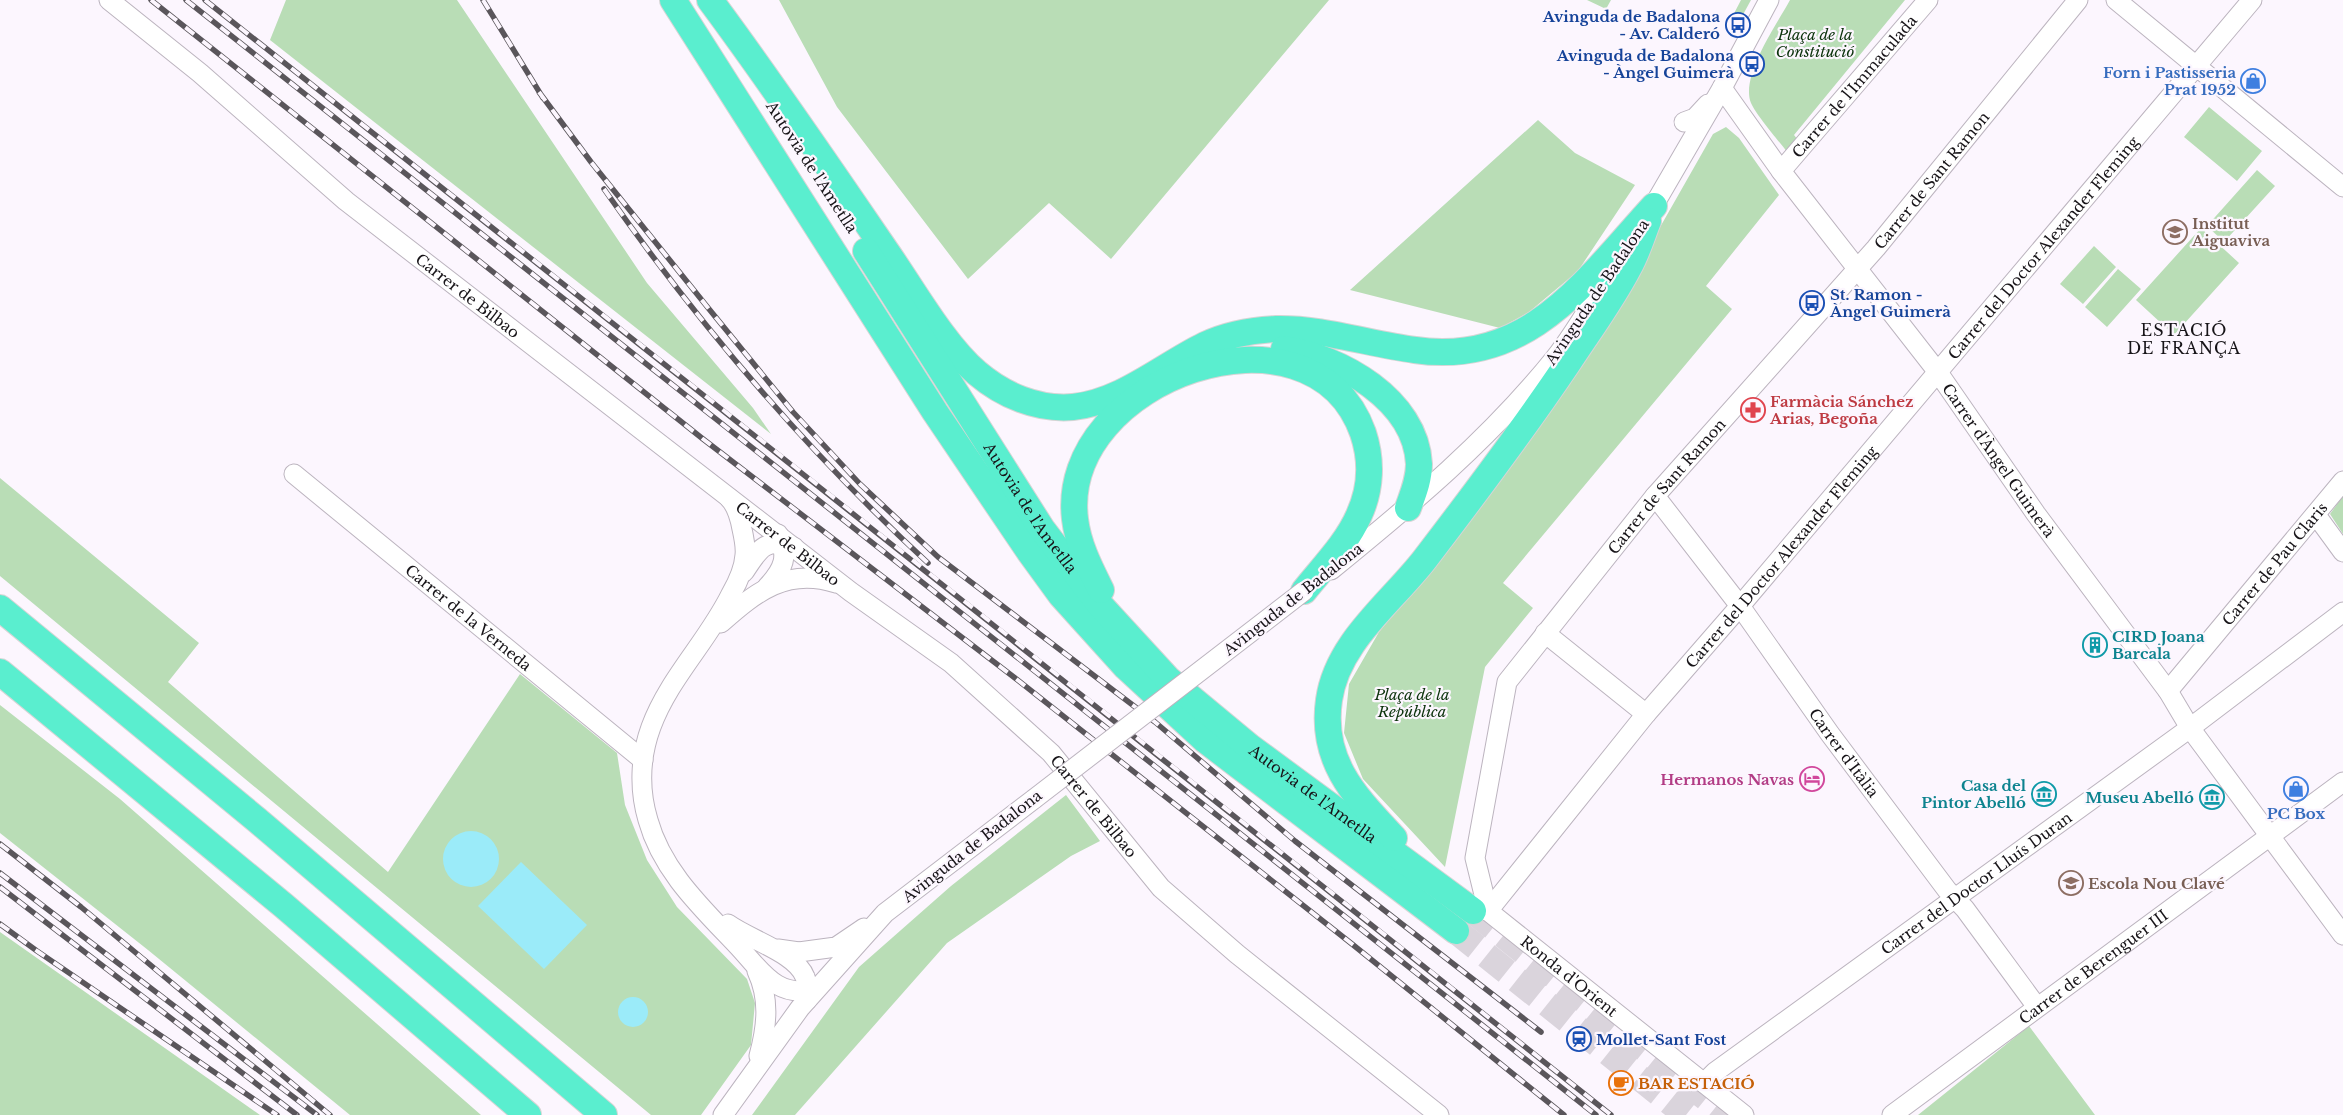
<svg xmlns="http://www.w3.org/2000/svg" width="2343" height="1115" viewBox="0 0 2343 1115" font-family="'Libre Baskerville',serif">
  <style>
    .green { fill: #b9ddb6 }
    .water { fill: #9bebf9 }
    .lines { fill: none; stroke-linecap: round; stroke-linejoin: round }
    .highway-tunnel { stroke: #dad4dc; stroke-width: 26; stroke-dasharray: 26 13; stroke-linecap: butt }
    .minor-casing { stroke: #bcb4bf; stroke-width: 21 }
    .highway-casing { stroke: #d5d5d5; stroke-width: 28 }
    .minor { stroke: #fff; stroke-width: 19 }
    .highway { stroke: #5aeecf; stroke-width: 26 }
    .rail-casing { stroke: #5a565b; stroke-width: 5.5 }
    .rail { stroke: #fcf6fe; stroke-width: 4; stroke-dasharray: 11; stroke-linecap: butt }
    .minor-bridge-casing { stroke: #bcb4bf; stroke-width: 21; stroke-linecap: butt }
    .minor-bridge { stroke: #fff; stroke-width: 19 }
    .labels { text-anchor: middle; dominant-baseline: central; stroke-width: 4.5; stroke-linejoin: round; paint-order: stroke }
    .transit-label { font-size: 15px; font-weight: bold; fill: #164399; stroke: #fcf6fe; text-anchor: end }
    .park-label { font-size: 15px; font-style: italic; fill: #0c330c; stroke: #fcf6fe }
    .shop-label { font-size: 15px; font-weight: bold; fill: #366cbe; stroke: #fcf6fe; text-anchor: end }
    .street-label { font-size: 15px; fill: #171418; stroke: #fcf6fe }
    .education-label { font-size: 15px; font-weight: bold; fill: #785e54; stroke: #fcf6fe; text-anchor: start }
    .health-label { font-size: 15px; font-weight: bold; fill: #be3a42; stroke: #fcf6fe; text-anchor: start }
    .culture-label { font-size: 15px; font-weight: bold; fill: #0d838f; stroke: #fcf6fe; text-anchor: end }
    .hotel-label { font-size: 15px; font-weight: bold; fill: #b23c85; stroke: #fcf6fe; text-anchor: end }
    .food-label { font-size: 15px; font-weight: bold; fill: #c56008; stroke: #fcf6fe; text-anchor: start }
    .neighbourhood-label { font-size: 16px; letter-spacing: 1px; fill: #171418; stroke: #fcf6fe }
  </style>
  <rect width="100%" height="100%" fill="#fcf6fe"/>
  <path class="green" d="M286,0H457L647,283L753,408L771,434L270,40Z
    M779,0H1329L1111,259L1049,203L968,279L837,107Z
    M1587,0H1611L1606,9Z
    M1741,0H1751L1734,31L1727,27Z
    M1790,0H1905L1794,135L1798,140L1788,153C1779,141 1756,115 1751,103C1740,76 1777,24 1790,0Z
    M2209,107L2262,151L2237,181L2184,137Z
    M1538,120L1575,153L1635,185L1578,271L1529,312L1500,328L1350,290Z
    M1726,127L1739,138L1779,195L1706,286L1732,309L1503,583L1533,608L1485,667L1445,867L1363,779L1344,733L1349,684L1379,632L1401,605L1605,324L1713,134Z
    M2257,170L2275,186L2224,242L2207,226Z
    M2201,228L2239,263L2174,335L2136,300Z
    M2094,246L2116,267L2083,304L2060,284Z
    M2118,269L2141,289L2107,327L2085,307Z
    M0,478L199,643L168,682L388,872L520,674L617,753L625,805L647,860L677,907L747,979L755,1003L751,1045L701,1115H651L0,576Z
    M2343,496V534L2330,514Z
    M0,705L120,799L481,1115H350L148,950L0,833Z
    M1066,795L1100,841L1071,856L947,943L795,1115H752L859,967L951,886Z
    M0,932L260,1115H0Z
    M2029,1026L2095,1115H1918Z"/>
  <path class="water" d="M443 859a28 28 0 1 1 56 0a28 28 0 1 1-56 0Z
    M521,862L587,925L544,969L478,906Z
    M618 1012a15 15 0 1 1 30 0a15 15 0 1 1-30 0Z"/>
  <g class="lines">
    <path class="highway-tunnel" d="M1473,911L1727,1115
      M1456,931L1686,1115"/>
    <defs>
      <g id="minor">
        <path id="s1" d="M109,0L200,73L346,201L851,592L951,663L1051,753L1161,888L1237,954L1439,1115"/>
        <path d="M2116,0L2343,187"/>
        <path id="s2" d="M1722,88L1781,171L1937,371L2036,514L2168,691L2190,728L2343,935"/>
        <path d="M1684,122L1695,118L1708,104"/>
        <path id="s3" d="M1781,171L1928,0"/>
        <path d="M1647,217L1722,88L1769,0"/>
        <path id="s4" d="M294,474L643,760"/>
        <path id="s5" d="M1655,496L1740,606L1830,734L1947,890L1965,909L2037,1007"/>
        <path d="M729,498C737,506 740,518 742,529C744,538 746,547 745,555C744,570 738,582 731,594C708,641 669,678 651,727C640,757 639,790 648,820C662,871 702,908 737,945C760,969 777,1001 817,988"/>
        <path d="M2316,515L2343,552"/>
        <path d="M1331,570C1411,505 1490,439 1555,358C1579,328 1599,290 1621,256"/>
        <path d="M744,572C760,548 764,538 794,547"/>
        <path d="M767,587C784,569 789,556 778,534"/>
        <path d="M721,623C756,592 787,567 836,583"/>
        <path d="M1545,633L1646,714"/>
        <path id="s6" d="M2168,691L2343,481"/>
        <path id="s7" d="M1488,911L1646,714L1740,606L2252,0"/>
        <path id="s8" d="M1488,911L1475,858L1507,682L1655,496L1876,248L2078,0"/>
        <path id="s9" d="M1488,911L1744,1115"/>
        <path d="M728,924C750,940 796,953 805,977C808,984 807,993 807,1000"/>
        <path d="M778,949L799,952L836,947L864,928"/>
        <path d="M757,971C770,999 767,1026 759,1056"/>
        <path id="s10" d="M1704,1083L1715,1072L2190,728L2343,612"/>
        <path d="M723,1115L800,1008L885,913L1034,799"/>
        <path id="s11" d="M1892,1115L2343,782"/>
      </g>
      <g id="highway">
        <path d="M673,0L935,412L1029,551L1061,595L1126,667L1205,740L1456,931"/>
        <path d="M710,0C771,82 828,166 886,251C912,288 943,344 977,373C1003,395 1037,410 1073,407C1122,402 1162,366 1205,345C1226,335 1253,330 1276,329C1323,328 1369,344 1415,350C1529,367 1586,280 1654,206"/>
        <path id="s12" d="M866,251L1042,529L1101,606L1168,679L1250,747L1473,911"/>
        <path d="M1284,349C1340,357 1416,400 1419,464C1419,480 1413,494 1408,508"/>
        <path d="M1101,590C1090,568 1078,545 1075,519C1058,379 1312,289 1363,433C1372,460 1371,489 1359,515C1347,543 1323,567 1304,591"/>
        <path d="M0,608L257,820L604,1115"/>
        <path d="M0,672L283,905L528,1115"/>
        <path d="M1394,838C1356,797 1320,762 1329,700C1337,642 1391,603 1425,559C1474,495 1523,430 1568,363C1589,331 1612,300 1629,267C1637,253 1642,236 1648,221"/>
      </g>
    </defs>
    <use href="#minor" class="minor-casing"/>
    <use href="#highway" class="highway-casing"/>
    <use href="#minor" class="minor"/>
    <use href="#highway" class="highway"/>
    <defs>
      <path id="rail" d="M151,0L703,439L1015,678L1352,944L1564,1115
        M186,0L1596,1115
        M205,0C674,371 1143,742 1611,1115
        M483,0L543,98
        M539,92L591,162L709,309L793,412L860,484L938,557L1155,722L1295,841L1541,1032
        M604,189C699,325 807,451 928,563
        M0,844L81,907L330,1115
        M0,873L317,1115
        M0,887L297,1115
        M0,924L37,951L277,1115"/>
    </defs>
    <use href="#rail" class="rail-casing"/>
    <use href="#rail" class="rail"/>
    <defs>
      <path id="minor-bridge" d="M1034,799L1304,591"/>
    </defs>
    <use href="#minor-bridge" class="minor-bridge-casing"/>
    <use href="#minor-bridge" class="minor-bridge"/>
  </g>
  <defs>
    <symbol id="bus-ring" viewBox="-11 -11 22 22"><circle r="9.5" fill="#fcf6fe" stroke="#1a4fb4" stroke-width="1.5"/><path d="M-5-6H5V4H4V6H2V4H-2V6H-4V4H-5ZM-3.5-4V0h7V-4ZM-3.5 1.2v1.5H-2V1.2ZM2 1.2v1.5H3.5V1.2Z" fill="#1a4fb4"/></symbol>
    <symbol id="shop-ring" viewBox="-11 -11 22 22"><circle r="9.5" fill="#fcf6fe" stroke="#3f7fe0" stroke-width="1.5"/><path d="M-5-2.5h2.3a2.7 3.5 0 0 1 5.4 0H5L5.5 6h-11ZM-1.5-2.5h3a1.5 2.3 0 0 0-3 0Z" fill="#3f7fe0"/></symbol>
    <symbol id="school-ring" viewBox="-11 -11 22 22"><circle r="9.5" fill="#fcf6fe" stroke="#8d6e63" stroke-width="1.5"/><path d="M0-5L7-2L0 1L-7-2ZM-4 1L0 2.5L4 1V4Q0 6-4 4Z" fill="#8d6e63"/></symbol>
    <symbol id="pharmacy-ring" viewBox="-11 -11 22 22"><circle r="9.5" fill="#fcf6fe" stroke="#e0444e" stroke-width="1.5"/><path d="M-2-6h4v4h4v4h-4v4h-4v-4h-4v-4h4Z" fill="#e0444e"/></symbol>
    <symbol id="building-ring" viewBox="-11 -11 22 22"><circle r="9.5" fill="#fcf6fe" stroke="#0f9aa8" stroke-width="1.5"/><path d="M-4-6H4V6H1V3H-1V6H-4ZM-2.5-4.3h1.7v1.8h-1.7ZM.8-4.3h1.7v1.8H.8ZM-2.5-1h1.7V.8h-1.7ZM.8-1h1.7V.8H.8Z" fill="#0f9aa8"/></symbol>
    <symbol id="hotel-ring" viewBox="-11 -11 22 22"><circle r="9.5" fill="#fcf6fe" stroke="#d1479c" stroke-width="1.5"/><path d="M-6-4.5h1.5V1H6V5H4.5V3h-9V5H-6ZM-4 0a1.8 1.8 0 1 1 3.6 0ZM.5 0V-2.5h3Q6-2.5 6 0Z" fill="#d1479c"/></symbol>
    <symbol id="museum-ring" viewBox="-11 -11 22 22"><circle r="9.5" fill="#fcf6fe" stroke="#0f9aa8" stroke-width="1.5"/><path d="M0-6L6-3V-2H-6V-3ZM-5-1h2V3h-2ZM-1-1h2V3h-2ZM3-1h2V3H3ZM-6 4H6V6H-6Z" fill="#0f9aa8"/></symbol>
    <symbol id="station-ring" viewBox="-11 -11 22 22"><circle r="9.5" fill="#fcf6fe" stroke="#1a4fb4" stroke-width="1.5"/><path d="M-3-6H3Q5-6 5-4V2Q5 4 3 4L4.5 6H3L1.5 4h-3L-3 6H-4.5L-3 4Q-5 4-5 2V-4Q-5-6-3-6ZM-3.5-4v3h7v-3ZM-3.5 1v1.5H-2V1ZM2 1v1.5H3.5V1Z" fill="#1a4fb4"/></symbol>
    <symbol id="cafe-ring" viewBox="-11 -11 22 22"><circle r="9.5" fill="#fcf6fe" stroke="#e8710a" stroke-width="1.5"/><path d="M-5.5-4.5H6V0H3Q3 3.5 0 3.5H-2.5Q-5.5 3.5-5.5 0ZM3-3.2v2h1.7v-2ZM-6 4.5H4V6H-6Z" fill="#e8710a"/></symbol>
  </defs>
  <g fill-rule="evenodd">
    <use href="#bus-ring" x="1724" y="11" width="28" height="28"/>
    <use href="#bus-ring" x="1738" y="50" width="28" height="28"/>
    <use href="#shop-ring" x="2239" y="67" width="28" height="28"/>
    <use href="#school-ring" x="2161" y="218" width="28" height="28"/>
    <use href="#bus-ring" x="1798" y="289" width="28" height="28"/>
    <use href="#pharmacy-ring" x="1739" y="396" width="28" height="28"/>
    <use href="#building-ring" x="2081" y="631" width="28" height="28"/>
    <use href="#hotel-ring" x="1798" y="765" width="28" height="28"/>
    <use href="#shop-ring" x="2282" y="775" width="28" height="28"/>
    <use href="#museum-ring" x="2030" y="780" width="28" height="28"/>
    <use href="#museum-ring" x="2198" y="783" width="28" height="28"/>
    <use href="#school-ring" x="2057" y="869" width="28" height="28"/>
    <use href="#station-ring" x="1565" y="1025" width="28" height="28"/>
    <use href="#cafe-ring" x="1607" y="1069" width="28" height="28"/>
  </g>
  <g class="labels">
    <g class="transit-label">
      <text x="1720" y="16">Avinguda de Badalona<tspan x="1720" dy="17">- Av. Calderó</tspan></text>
      <text x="1734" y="55">Avinguda de Badalona<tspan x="1734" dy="17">- Àngel Guimerà</tspan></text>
      <text x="1830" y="294" text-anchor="start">St. Ramon -<tspan x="1830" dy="17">Àngel Guimerà</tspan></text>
      <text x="1596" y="1039" text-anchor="start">Mollet-Sant Fost</text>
    </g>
    <g class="park-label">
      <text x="1815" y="34">Plaça de la<tspan x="1815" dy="17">Constitució</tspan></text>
      <text x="1412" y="694">Plaça de la<tspan x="1412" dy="17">República</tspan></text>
    </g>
    <g class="shop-label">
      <text x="2236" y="72">Forn i Pastisseria<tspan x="2236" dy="17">Prat 1952</tspan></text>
      <text x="2296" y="813" text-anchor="middle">PC Box</text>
    </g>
    <g class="street-label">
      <text stroke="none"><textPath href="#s3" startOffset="112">Carrer de l'Immaculada</textPath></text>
      <text transform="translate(812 167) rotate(57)">Autovia de l'Ametlla</text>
      <text stroke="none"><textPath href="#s8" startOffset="891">Carrer de Sant Ramon</textPath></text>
      <text stroke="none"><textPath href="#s7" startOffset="865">Carrer del Doctor Alexander Fleming</textPath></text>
      <text transform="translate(1597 292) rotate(-56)">Avinguda de Badalona</text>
      <text stroke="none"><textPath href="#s1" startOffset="465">Carrer de Bilbao</textPath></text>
      <text stroke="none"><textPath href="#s2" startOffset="464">Carrer d'Àngel Guimerà</textPath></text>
      <text stroke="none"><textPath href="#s8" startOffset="486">Carrer de Sant Ramon</textPath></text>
      <text stroke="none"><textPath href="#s12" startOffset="305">Autovia de l'Ametlla</textPath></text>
      <text stroke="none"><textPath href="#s1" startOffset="870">Carrer de Bilbao</textPath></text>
      <text stroke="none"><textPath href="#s7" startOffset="460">Carrer del Doctor Alexander Fleming</textPath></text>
      <text stroke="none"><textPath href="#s6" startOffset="166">Carrer de Pau Claris</textPath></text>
      <text transform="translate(1293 599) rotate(-38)">Avinguda de Badalona</text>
      <text stroke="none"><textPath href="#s4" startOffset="226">Carrer de la Verneda</textPath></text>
      <text stroke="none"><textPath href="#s5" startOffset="319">Carrer d'Itàlia</textPath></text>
      <text stroke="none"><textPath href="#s12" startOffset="710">Autovia de l'Ametlla</textPath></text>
      <text stroke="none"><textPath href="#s1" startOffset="1275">Carrer de Bilbao</textPath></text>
      <text transform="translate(972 846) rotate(-38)">Avinguda de Badalona</text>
      <text stroke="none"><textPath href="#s10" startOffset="338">Carrer del Doctor Lluís Duran</textPath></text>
      <text stroke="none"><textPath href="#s11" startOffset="250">Carrer de Berenguer III</textPath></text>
      <text stroke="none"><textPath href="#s9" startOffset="104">Ronda d'Orient</textPath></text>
    </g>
    <g class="education-label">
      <text x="2192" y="223">Institut<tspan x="2192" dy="17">Aiguaviva</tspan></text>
      <text x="2088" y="883">Escola Nou Clavé</text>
    </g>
    <g class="health-label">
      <text x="1770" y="401">Farmàcia Sánchez<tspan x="1770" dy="17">Arias, Begoña</tspan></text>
    </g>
    <g class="culture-label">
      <text x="2112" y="636" text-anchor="start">CIRD Joana<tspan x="2112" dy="17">Barcala</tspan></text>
      <text x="2026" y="785">Casa del<tspan x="2026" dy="17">Pintor Abelló</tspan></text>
      <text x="2194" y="797">Museu Abelló</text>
    </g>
    <g class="hotel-label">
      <text x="1794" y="779">Hermanos Navas</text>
    </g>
    <g class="food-label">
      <text x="1638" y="1083">BAR ESTACIÓ</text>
    </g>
    <g class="neighbourhood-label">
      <text x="2184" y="330">ESTACIÓ<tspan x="2184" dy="18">DE FRANÇA</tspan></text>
    </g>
  </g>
</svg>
